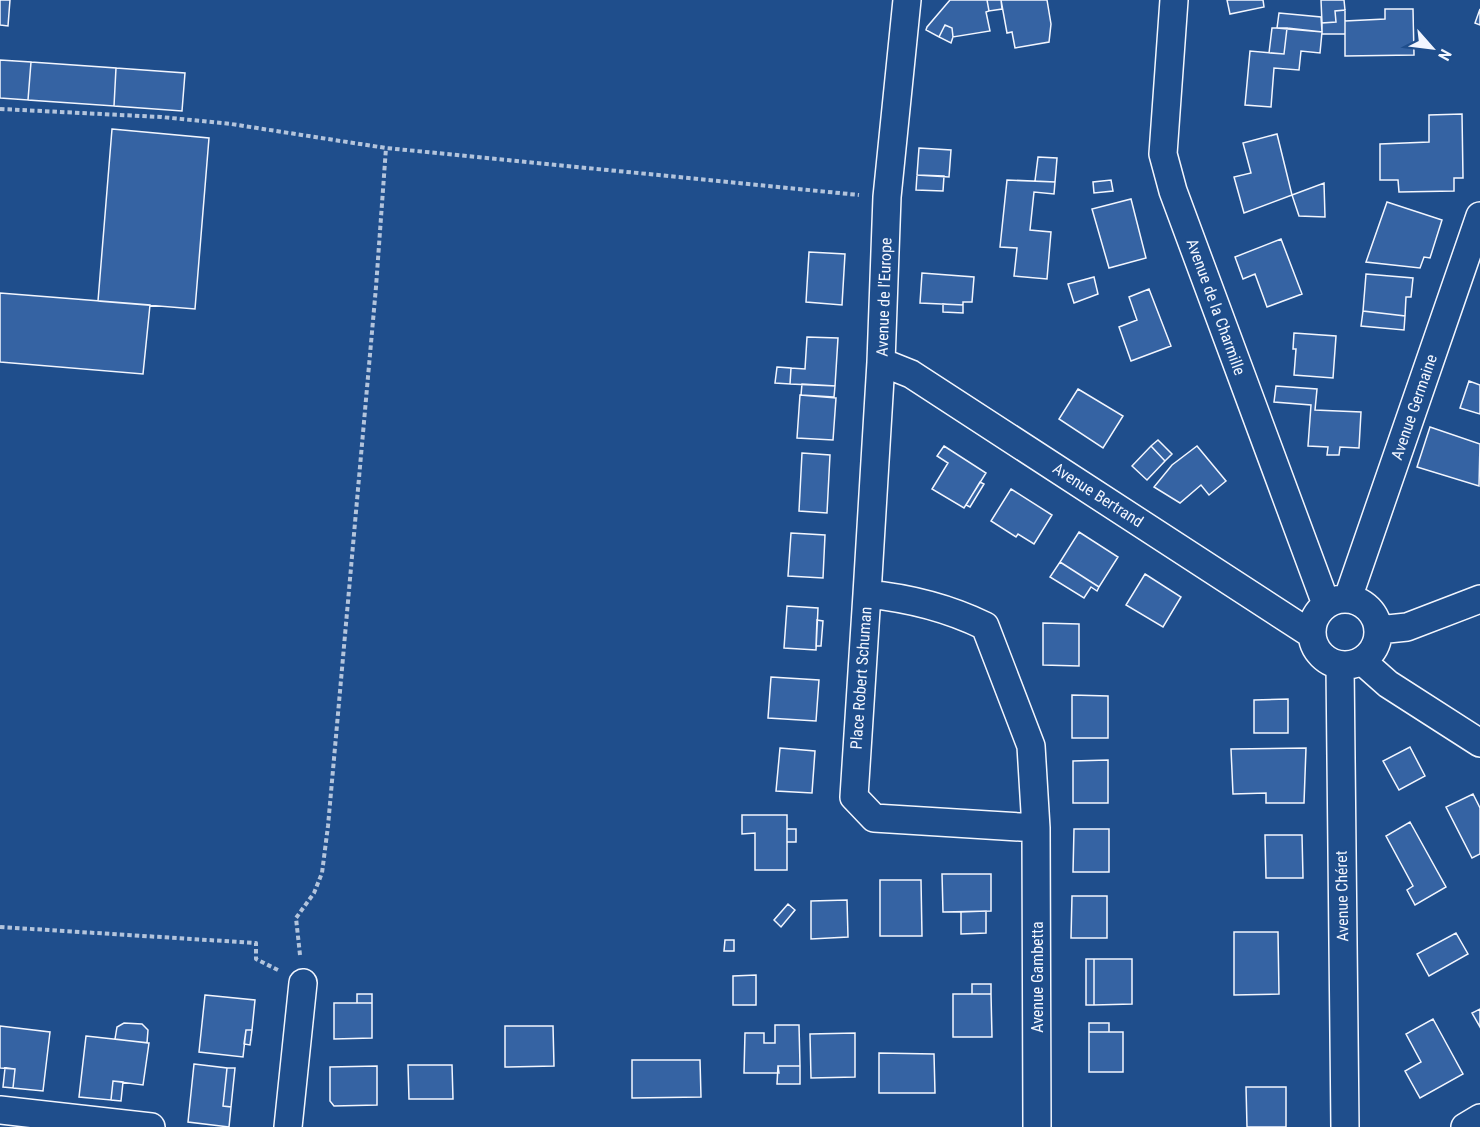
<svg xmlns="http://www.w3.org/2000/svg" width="1480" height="1127" viewBox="0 0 1480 1127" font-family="'Roboto Condensed',sans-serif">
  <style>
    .building { fill: #3563a3; stroke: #f2f6ff; stroke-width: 1.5 }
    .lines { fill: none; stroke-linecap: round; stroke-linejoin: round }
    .street-casing { stroke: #f2f6ff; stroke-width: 30 }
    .path { stroke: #b3c4dc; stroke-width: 4; stroke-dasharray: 4.5 3; stroke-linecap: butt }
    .street { stroke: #1f4e8c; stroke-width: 27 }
    .labels { text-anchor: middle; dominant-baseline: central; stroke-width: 4.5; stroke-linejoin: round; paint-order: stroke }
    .street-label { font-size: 16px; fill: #f2f6ff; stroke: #1f4e8c }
  </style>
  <rect width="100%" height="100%" fill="#1f4e8c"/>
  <path class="building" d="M0,0H10L8,26L0,25Z
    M950,0H987L989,11L986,12L990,31L953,37L952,28L945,25L939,37L926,30L927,27Z
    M987,0H1001L1002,9L989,11Z
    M1001,0H1047L1051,24L1049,42L1015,48L1012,32L1007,33Z
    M1227,0H1263L1264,7L1230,14Z
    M1321,0H1344L1345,10L1335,11L1336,22L1322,23Z
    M1385,9H1413L1414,55L1345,56V21L1385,19Z
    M1480,9V25L1475,23Z
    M1345,10V34H1322V23L1336,22L1335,11Z
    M1279,13L1321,17L1322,32L1277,28Z
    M945,25L952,28L953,37L951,43L939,37Z
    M1272,28H1287L1284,54L1269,53Z
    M1287,28L1322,32L1320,53L1301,51L1299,70L1274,68L1271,107L1245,105L1250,51L1284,54Z
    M0,60L31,62L28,100L0,98Z
    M31,62L116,68L114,106L28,100Z
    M116,68L185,73L182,111L114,106Z
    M1462,114L1463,178H1454V191L1399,192L1398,180H1380V144L1429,142V115Z
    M112,129L209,138L195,309L98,301Z
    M1277,134L1292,195L1244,213L1234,177L1251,173L1243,143Z
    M919,148L951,150L949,177L917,175Z
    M1038,157L1057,158L1055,182L1035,181Z
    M917,175L944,176L943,191L916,190Z
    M1007,180L1055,182L1054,194L1034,192L1030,230L1051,232L1047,279L1014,276L1017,248L1000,247Z
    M1111,180L1113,191L1094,193L1093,182Z
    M1324,183L1325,217L1299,216L1292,195Z
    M1131,199L1146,258L1109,268L1092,209Z
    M1387,202L1442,220L1430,258L1424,257L1420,268L1366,262Z
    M1281,239L1302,294L1267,307L1255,274L1243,279L1235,257Z
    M809,252L845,254L842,305L806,302Z
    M922,273L974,277L972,302H963V305L920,303Z
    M1366,274L1413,278L1411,297H1406L1405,316L1363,311Z
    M1094,277L1098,294L1074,303L1068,284Z
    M1149,289L1171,346L1131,361L1119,327L1137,320L1129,297Z
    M0,293L150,305L143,374L0,362Z
    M943,304L963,305V313L943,312Z
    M1363,311L1405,316L1404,330L1361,326Z
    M1294,333L1336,336L1333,378L1294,375L1296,349H1293Z
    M807,337L838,338L835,386L790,384L791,368L805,369Z
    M777,367L791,368L790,384L775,383Z
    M1469,381L1480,385V414L1460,408Z
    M802,384L835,386L834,397L801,395Z
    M1276,386L1317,389L1315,410L1361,412L1359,448L1340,447L1339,455H1327L1328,447L1308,446L1311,405L1274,402Z
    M1078,389L1123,416L1103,448L1059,419Z
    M800,395L836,398L833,440L797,438Z
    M1430,427L1480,444L1479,486L1417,467Z
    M1158,440L1172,454L1165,461L1151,446Z
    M944,446L986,473L964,508L932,489L948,463L937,456Z
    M1151,446L1165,461L1147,480L1132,466Z
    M1197,446L1226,481L1209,495L1201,485L1180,503L1154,487L1172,465Z
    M802,453L830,455L827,513L799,511Z
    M980,482L984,484L970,507L966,505Z
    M1011,489L1052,515L1034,544L1018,534L1016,537L991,521Z
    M1079,532L1118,557L1099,587L1060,562Z
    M791,533L825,535L823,578L788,576Z
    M1060,562L1099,587L1097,591L1091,587L1084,598L1050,577Z
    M1145,574L1181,597L1163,627L1126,605Z
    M787,606L818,608L816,650L784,648Z
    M817,620L823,621L821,646H816Z
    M1043,623L1079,624V666L1043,665Z
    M771,677L819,680L816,721L768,718Z
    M1072,695L1108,696V738H1072Z
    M1288,699V733H1254V700Z
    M1410,747L1425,776L1399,790L1383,761Z
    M780,748L815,751L812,793L776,791Z
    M1306,748L1304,803H1266V793L1233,794L1231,749Z
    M1108,760V803H1073V761Z
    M1473,794L1480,808V854L1472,858L1446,807Z
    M742,815H787V870H755V833L742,834Z
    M1410,822L1446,887L1415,905L1407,890L1413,886L1386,836Z
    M787,829H796V842H787Z
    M1074,829H1109V872H1073Z
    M1265,835H1302L1303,878H1266Z
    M942,874H991V911L943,912Z
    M880,880H921L922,936H880Z
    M1072,896H1107V938H1071Z
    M847,900L848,937L811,939V901Z
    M788,904L795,910L781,927L774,920Z
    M986,911V933L961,934V912Z
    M1234,932H1278L1279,994L1234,995Z
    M1456,933L1468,954L1429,976L1417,954Z
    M725,940H734V951H724Z
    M1086,959H1094V1005H1086Z
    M1094,959H1132V1004L1094,1005Z
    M756,975V1005H733V976Z
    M972,984H991V994H972Z
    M357,994H372V1003H357Z
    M953,994H991L992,1037H953Z
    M205,995L255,1000L252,1030H246L243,1057L199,1052Z
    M334,1003H372V1038L334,1039Z
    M1480,1009V1027L1472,1013Z
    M1433,1019L1463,1074L1420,1098L1405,1071L1421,1062L1406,1034Z
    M124,1023L142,1024L148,1030L147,1043L115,1039L117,1027Z
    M1089,1023H1109V1032H1089Z
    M775,1025H799L800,1066H778L779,1073H744L745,1033H764V1043H775Z
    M0,1026L50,1032L43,1091L13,1088L15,1069L0,1068Z
    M505,1026H553L554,1066L505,1067Z
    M246,1030H252L250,1045L244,1044Z
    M1089,1032H1123V1072H1089Z
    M855,1033V1077L811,1078L810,1034Z
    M86,1036L149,1043L143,1085L113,1081L111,1100L79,1097Z
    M879,1053L934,1054L935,1093H879Z
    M632,1060H700L701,1097L632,1098Z
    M194,1064L227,1068L223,1106L231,1107L229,1127L188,1122Z
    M408,1065H452L453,1099H409Z
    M377,1066V1105L334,1106L330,1101V1067Z
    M778,1066H800V1084H777Z
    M5,1068L15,1069L13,1088L3,1087Z
    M227,1068H235L231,1107L223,1106Z
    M113,1081L123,1082L121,1101L111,1100Z
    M1246,1087H1286V1127H1247Z"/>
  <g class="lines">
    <defs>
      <path id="street" d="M1174,0L1163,154L1173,191L1326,604
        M881,362L911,374L1311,634
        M867,594L881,362L887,197L907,0
        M1348,598L1480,216
        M1312 632a33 33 0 1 1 66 0a33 33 0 1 1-66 0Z
        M1378,630L1407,627L1480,599
        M1362,661L1388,684L1480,743
        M1340,665L1345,1127
        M1036,828L874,818L854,797L867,594C908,598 948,608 985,626L1031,746L1036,828L1037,1127
        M0,1110L151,1127
        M288,1127L303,983
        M1465,1127L1480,1118"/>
    </defs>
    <use href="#street" class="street-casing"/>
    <path class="path" d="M0,109L161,117L231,124L386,148L859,195
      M0,927L256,943V959L278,970
      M300,955L296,918L314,893L322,873L328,826L376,287L386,148"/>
    <use href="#street" class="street"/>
  </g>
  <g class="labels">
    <g class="street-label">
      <text transform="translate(884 297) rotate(-88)">Avenue de l'Europe</text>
      <text transform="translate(1216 307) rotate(70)">Avenue de la Charmille</text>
      <text transform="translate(1414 407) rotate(-71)">Avenue Germaine</text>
      <text transform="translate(1098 495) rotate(33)">Avenue Bertrand</text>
      <text transform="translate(861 678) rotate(-86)">Place Robert Schuman</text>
      <text transform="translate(1342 896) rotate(-91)">Avenue Chéret</text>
      <text transform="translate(1037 977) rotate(-90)">Avenue Gambetta</text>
    </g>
  </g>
  <g transform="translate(1432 48) rotate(118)" stroke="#1f4e8c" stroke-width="4.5" paint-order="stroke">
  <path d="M0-4.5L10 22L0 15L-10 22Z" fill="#f2f6ff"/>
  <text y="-9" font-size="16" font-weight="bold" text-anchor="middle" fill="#f2f6ff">N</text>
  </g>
</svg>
